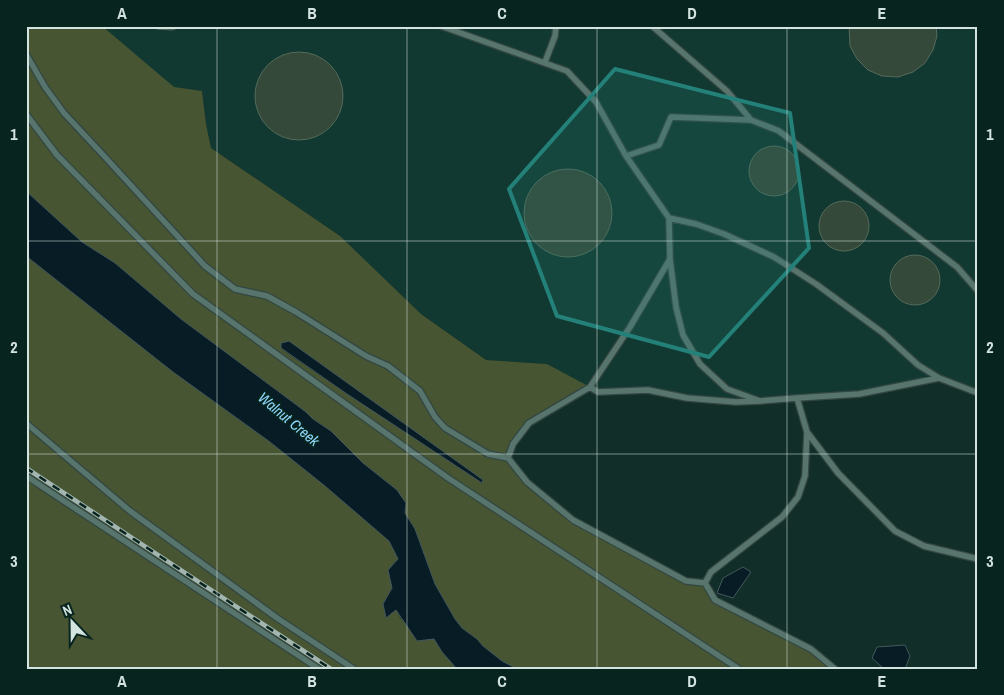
<svg xmlns="http://www.w3.org/2000/svg" width="1004" height="695" viewBox="0 0 1004 695" font-family="'Archivo Narrow',sans-serif">
  <style>
    .built { fill: #123931 }
    .green { fill: #475532; fill-rule: evenodd }
    .water { fill: #071c25; stroke: #44585d }
    .building { fill: #35493a; stroke: #556a5a }
    .lines { fill: none; stroke-linecap: round; stroke-linejoin: round }
    .lane-casing { stroke: #334742; stroke-width: 8 }
    .lane { stroke: #57746d; stroke-width: 5.5 }
    .rail-casing { stroke: #a2b5b0; stroke-width: 4.5 }
    .rail { stroke: #08241f; stroke-width: 2.5; stroke-dasharray: 8; stroke-linecap: butt }
    .marked { fill: #238179; fill-opacity: 0.2; stroke: #238179; stroke-width: 4; stroke-linejoin: round }
    .grid { fill: none; stroke: #d3e3df; stroke-width: 1; stroke-opacity: 0.55 }
    .labels { text-anchor: middle; dominant-baseline: central; stroke-width: 4; stroke-linejoin: round; paint-order: stroke }
    .water-label { font-size: 15px; font-style: italic; fill: #8dd6fa; stroke: #08241f }
    .neatline { fill: none; stroke: #d3e3df; stroke-width: 2 }
    .grid-label { font-size: 16px; text-anchor: middle; font-weight: bold; fill: #d3e3df }
  </style>
  <rect width="100%" height="100%" fill="#122e28"/>
  <path class="built" d="M102,26H978V393L939,378L859,394L736,402L648,390L598,392L547,364L486,360L421,314L340,236L211,148L206,124L202,91L174,88Z"/>
  <path class="green" d="M26,26H102L174,87L202,91L206,124L211,148L340,236L421,314L486,360L547,364L590,387L529,423L513,444L508,458L527,482L573,520L686,580L705,583L715,600L811,649L835,669H517L502,661L483,646L477,639L462,628L455,619L435,584L415,529L405,513L397,490L363,463L331,431L313,419L306,412L181,319L115,263L82,242L26,191ZM281,349L384,409L483,480L482,482L347,394Z
    M26,256L173,372L270,442L325,486L389,541L398,559L388,570L392,588L383,604L386,617L396,610L401,619L434,639L442,652L457,669H26Z"/>
  <path class="water" d="M26,191L82,242L115,263L181,319L306,412L313,419L331,431L363,463L397,490L406,503L405,513L415,529L435,584L455,619L462,628L477,639L483,646L502,661L517,669H457L442,652L434,639L417,641L396,610L386,618L383,604L392,588L388,570L398,559L389,541L325,486L270,442L173,372L26,256Z
    M289,341L483,480L482,483L347,394L281,348V343Z
    M743,567L751,572L733,598L717,593L723,578Z
    M905,645L910,656L905,669H884L872,658L877,647Z"/>
  <path class="building" d="M151,26H184L172,30L157,29Z
    M849,26H936L937,36L933,50L925,63L913,72L898,77L882,76L868,70L857,59L850,46Z
    M255 96a44 44 0 1 1 88 0a44 44 0 1 1-88 0Z
    M749 171a25 25 0 1 1 50 0a25 25 0 1 1-50 0Z
    M524 213a44 44 0 1 1 88 0a44 44 0 1 1-88 0Z
    M819 226a25 25 0 1 1 50 0a25 25 0 1 1-50 0Z
    M890 280a25 25 0 1 1 50 0a25 25 0 1 1-50 0Z"/>
  <g class="lines">
    <defs>
      <path id="lane" d="M441,26L567,71L596,102L626,156L669,218L696,224L724,234L774,257L816,284L883,333L918,365L939,378
        M652,26L727,91L751,120
        M26,54L45,87L64,113L105,157L205,266L235,289L267,296L296,312L366,356L388,366L420,391L435,417L445,428L488,454L508,458L527,482L573,520L686,581L705,583L715,600L811,649L835,669
        M545,62L555,36L556,26
        M26,114L57,155L193,294L448,478L739,669
        M626,156L659,145L671,117L751,120L779,131L957,267L978,291
        M669,218L670,259L676,307L683,335L700,364L727,389L760,401L797,398
        M670,259L630,327L590,387L598,392L648,390L687,398L736,402L760,401
        M978,393L939,378L859,394L797,398L807,432L838,473L895,531L924,546L978,559
        M26,423L130,511L277,618L354,669
        M508,458L513,444L529,423L590,387
        M26,476L319,669
        M705,583L711,572L782,517L798,497L805,476L807,432"/>
    </defs>
    <use href="#lane" class="lane-casing"/>
    <use href="#lane" class="lane"/>
    <defs>
      <path id="rail" d="M26,468L331,669"/>
    </defs>
    <use href="#rail" class="rail-casing"/>
    <use href="#rail" class="rail"/>
  </g>
  <path class="marked" d="M615,69L790,113L809,248L709,357L557,316L509,189Z"/>
  <path class="grid" d="M217,26V669M407,26V669M597,26V669M787,26V669M26,241H978M26,454H978"/>
  <g class="labels">
    <g class="water-label">
      <text transform="translate(289 419) rotate(40)">Walnut Creek</text>
    </g>
  </g>
  <rect width="1004" height="695" fill="none" stroke="#08241f" stroke-width="55"/>
  <g transform="translate(72 622) rotate(338)" stroke="#08241f" stroke-width="4" paint-order="stroke">
  <path d="M0-4L9 19L0 12L-9 19Z" fill="#d3e3df"/>
  <text y="-8" font-size="14" font-weight="bold" text-anchor="middle" fill="#d3e3df">N</text>
  </g>
  <rect x="28" y="28" width="948" height="640" class="neatline"/>
  <g class="grid-label">
    <text x="122" y="19">A</text>
    <text x="312" y="19">B</text>
    <text x="502" y="19">C</text>
    <text x="692" y="19">D</text>
    <text x="882" y="19">E</text>
    <text x="14" y="140">1</text>
    <text x="990" y="140">1</text>
    <text x="14" y="353">2</text>
    <text x="990" y="353">2</text>
    <text x="14" y="567">3</text>
    <text x="990" y="567">3</text>
    <text x="122" y="687">A</text>
    <text x="312" y="687">B</text>
    <text x="502" y="687">C</text>
    <text x="692" y="687">D</text>
    <text x="882" y="687">E</text>
  </g>
</svg>
